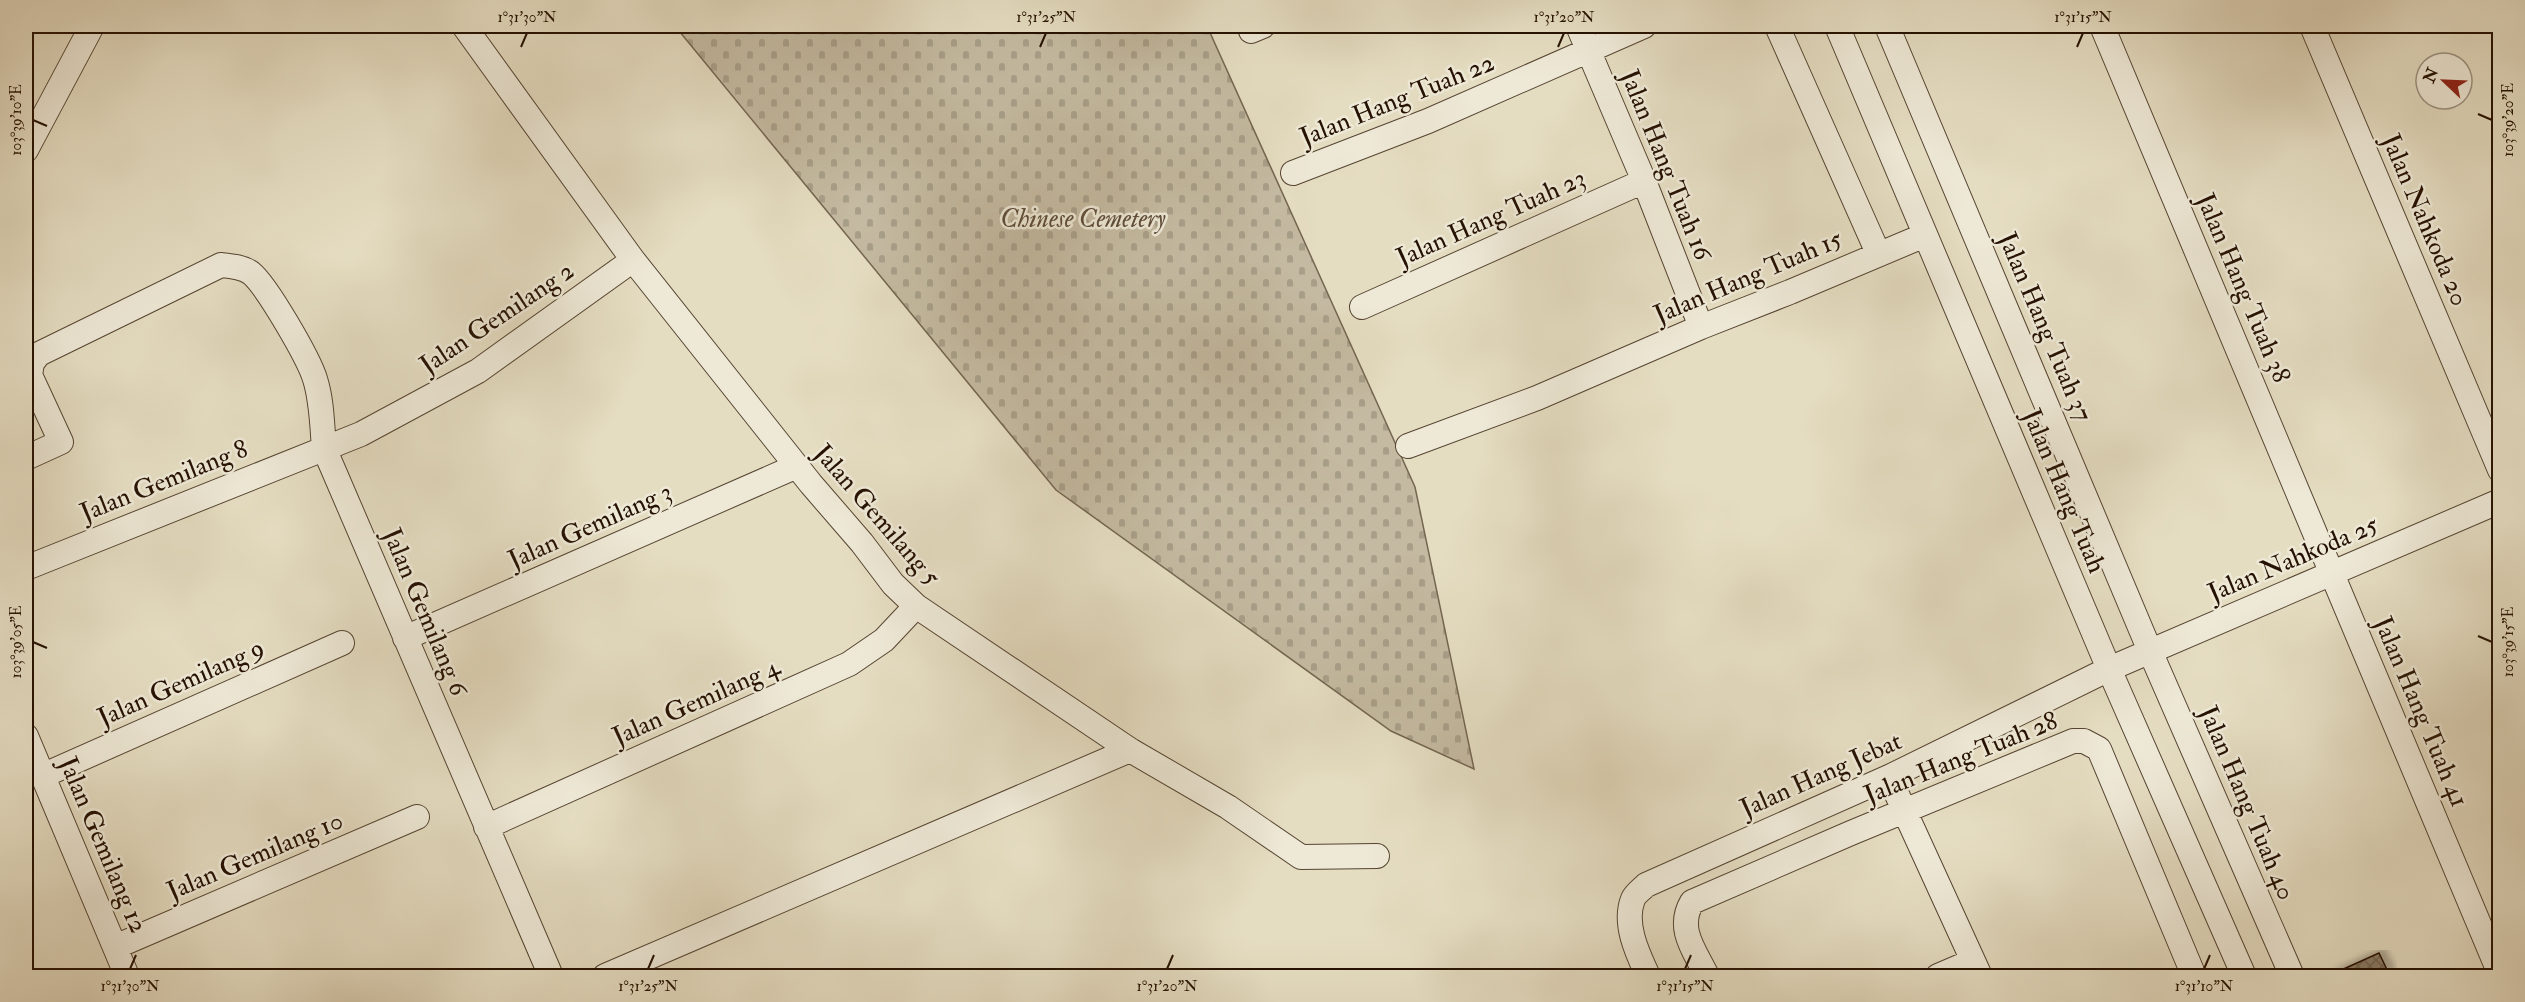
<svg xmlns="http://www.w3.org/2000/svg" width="2525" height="1002" viewBox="0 0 2525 1002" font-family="'IM FELL Double Pica',serif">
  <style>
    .cemetery { fill: url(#cemetery-stones); stroke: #746651; stroke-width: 1.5 }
    .building { fill: url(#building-cross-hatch); stroke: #251101; stroke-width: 1.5; filter: url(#shadow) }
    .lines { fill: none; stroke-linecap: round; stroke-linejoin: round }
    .minor-casing { stroke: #554431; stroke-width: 26 }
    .minor { stroke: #eee9d7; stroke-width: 24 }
    .ticks { fill: none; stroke: #251101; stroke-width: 2 }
    .labels { text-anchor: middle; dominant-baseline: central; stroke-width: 5; stroke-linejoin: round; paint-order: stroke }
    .street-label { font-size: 26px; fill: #251101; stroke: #eee9d7 }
    .park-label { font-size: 26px; font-style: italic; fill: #5d4c39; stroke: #eee9d7 }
    .neatline { fill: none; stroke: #251101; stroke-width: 2 }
    .ticks-label { font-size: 15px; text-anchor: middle; fill: #251101 }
  </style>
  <defs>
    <pattern id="cemetery-stones" width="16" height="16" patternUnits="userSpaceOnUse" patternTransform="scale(1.5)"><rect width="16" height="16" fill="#c4baa1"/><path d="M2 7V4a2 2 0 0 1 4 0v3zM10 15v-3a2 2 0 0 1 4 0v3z" fill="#a89f89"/></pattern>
    <pattern id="building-cross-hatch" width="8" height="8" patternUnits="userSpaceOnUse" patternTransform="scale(1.5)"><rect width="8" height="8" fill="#897b65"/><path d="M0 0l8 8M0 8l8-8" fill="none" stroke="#706351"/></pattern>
    <filter id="shadow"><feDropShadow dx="5.5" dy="-5.5" stdDeviation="3" flood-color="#0004"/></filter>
  </defs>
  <rect width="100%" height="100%" fill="#e5ddc2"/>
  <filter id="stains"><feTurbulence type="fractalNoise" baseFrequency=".00333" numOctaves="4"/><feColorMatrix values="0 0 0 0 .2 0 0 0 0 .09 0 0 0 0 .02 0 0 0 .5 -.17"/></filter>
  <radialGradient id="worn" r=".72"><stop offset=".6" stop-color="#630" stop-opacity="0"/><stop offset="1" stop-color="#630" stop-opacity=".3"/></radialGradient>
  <path class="cemetery" d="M675,26H1207L1415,487L1474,769L1391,731L1056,490Z"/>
  <path class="building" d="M2379,953L2390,976H2328Z"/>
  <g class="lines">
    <defs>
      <path id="minor" d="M464,26L633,260L811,484L862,543L893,584L916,606L1130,750L1228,807L1301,857L1377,856
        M1578,26L1644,181L1701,327
        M1777,26L1878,253
        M1837,26L2109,669L2244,976
        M1887,26L2150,651L2292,976
        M2102,26L2500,974
        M2312,26L2500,470
        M1251,31L1263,26
        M26,150L92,26
        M1293,173L1428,121L1644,26
        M1362,307L1644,181
        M1408,446L1537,398L1701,327L1790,292L1925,235
        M26,458L61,442L30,375L32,363L39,354L221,265C231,266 243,267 251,273C267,286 309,359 315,379C322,401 322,425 324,448L551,976
        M26,568L361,434L478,371L633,260
        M405,638L797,466
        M26,736L127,976
        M42,776L342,643
        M1889,777L1980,976
        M486,827L849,664L884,640L916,606
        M115,947L417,817
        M605,976L1130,750
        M1648,976C1638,954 1623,924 1633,899C1635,894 1642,889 1646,885L1889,777L2109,669L2500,501
        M1707,976C1695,951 1676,929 1692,902L1851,833L2073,741H2084L2099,749L2194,976
        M1938,976L1973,961"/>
    </defs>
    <use href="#minor" class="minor-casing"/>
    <use href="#minor" class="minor"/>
  </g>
  <path class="ticks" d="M521,47L527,33M1040,47L1046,33M1558,47L1564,33M2077,47L2083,33M2478,114L2492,120M33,120L47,126M2478,636L2492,642M33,642L47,648M130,969L136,955M648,969L654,955M1167,969L1173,955M1685,969L1691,955M2204,969L2210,955"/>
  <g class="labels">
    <g class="street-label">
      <text transform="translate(1397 100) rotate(-22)">Jalan Hang Tuah 22</text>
      <text transform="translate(1666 165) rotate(68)">Jalan Hang Tuah 16</text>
      <text transform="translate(1491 218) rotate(-24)">Jalan Hang Tuah 23</text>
      <text transform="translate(2425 220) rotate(67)">Jalan Nahkoda 20</text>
      <text transform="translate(1748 277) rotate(-23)">Jalan Hang Tuah 15</text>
      <text transform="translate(2243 288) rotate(67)">Jalan Hang Tuah 38</text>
      <text transform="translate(497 318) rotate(-34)">Jalan Gemilang 2</text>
      <text transform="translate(2045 327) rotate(67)">Jalan Hang Tuah 37</text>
      <text transform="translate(164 481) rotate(-22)">Jalan Gemilang 8</text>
      <text transform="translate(2064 491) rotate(67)">Jalan Hang Tuah</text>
      <text transform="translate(877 515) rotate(49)">Jalan Gemilang 5</text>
      <text transform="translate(590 526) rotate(-24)">Jalan Gemilang 3</text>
      <text transform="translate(2293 559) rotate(-23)">Jalan Nahkoda 25</text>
      <text transform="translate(425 612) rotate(67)">Jalan Gemilang 6</text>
      <text transform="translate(181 683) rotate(-24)">Jalan Gemilang 9</text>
      <text transform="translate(696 702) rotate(-24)">Jalan Gemilang 4</text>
      <text transform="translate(2421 712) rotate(67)">Jalan Hang Tuah 41</text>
      <text transform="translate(1961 758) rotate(-22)">Jalan Hang Tuah 28</text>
      <text transform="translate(1821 775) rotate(-24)">Jalan Hang Jebat</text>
      <text transform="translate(2247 803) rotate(67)">Jalan Hang Tuah 40</text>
      <text transform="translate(103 845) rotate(67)">Jalan Gemilang 12</text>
      <text transform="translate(255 856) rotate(-23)">Jalan Gemilang 10</text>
    </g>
    <g class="park-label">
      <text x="1083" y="219">Chinese Cemetery</text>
    </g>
  </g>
  <rect width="2525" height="1002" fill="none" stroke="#e5ddc2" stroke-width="66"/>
  <g transform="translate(2444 81) rotate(293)"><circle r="28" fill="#eee9d7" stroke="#9e9381" stroke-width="1.5"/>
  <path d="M0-4.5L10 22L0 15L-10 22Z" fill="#8f2418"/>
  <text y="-9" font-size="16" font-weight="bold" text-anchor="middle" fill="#251101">N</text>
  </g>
  <rect x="33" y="33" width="2459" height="936" class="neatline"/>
  <g class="ticks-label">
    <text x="527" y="22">1°31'30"N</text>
    <text x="1046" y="22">1°31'25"N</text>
    <text x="1564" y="22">1°31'20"N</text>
    <text x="2083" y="22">1°31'15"N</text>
    <text transform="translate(16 120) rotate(-90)" y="5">103°39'10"E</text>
    <text transform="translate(2508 120) rotate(-90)" y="5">103°39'20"E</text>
    <text transform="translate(16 642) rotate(-90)" y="5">103°39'05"E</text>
    <text transform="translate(2508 642) rotate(-90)" y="5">103°39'15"E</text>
    <text x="130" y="991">1°31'30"N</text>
    <text x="648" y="991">1°31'25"N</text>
    <text x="1167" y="991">1°31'20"N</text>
    <text x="1685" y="991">1°31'15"N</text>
    <text x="2204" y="991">1°31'10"N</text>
  </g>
  <rect width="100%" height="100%" filter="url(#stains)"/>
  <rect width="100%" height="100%" fill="url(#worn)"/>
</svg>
